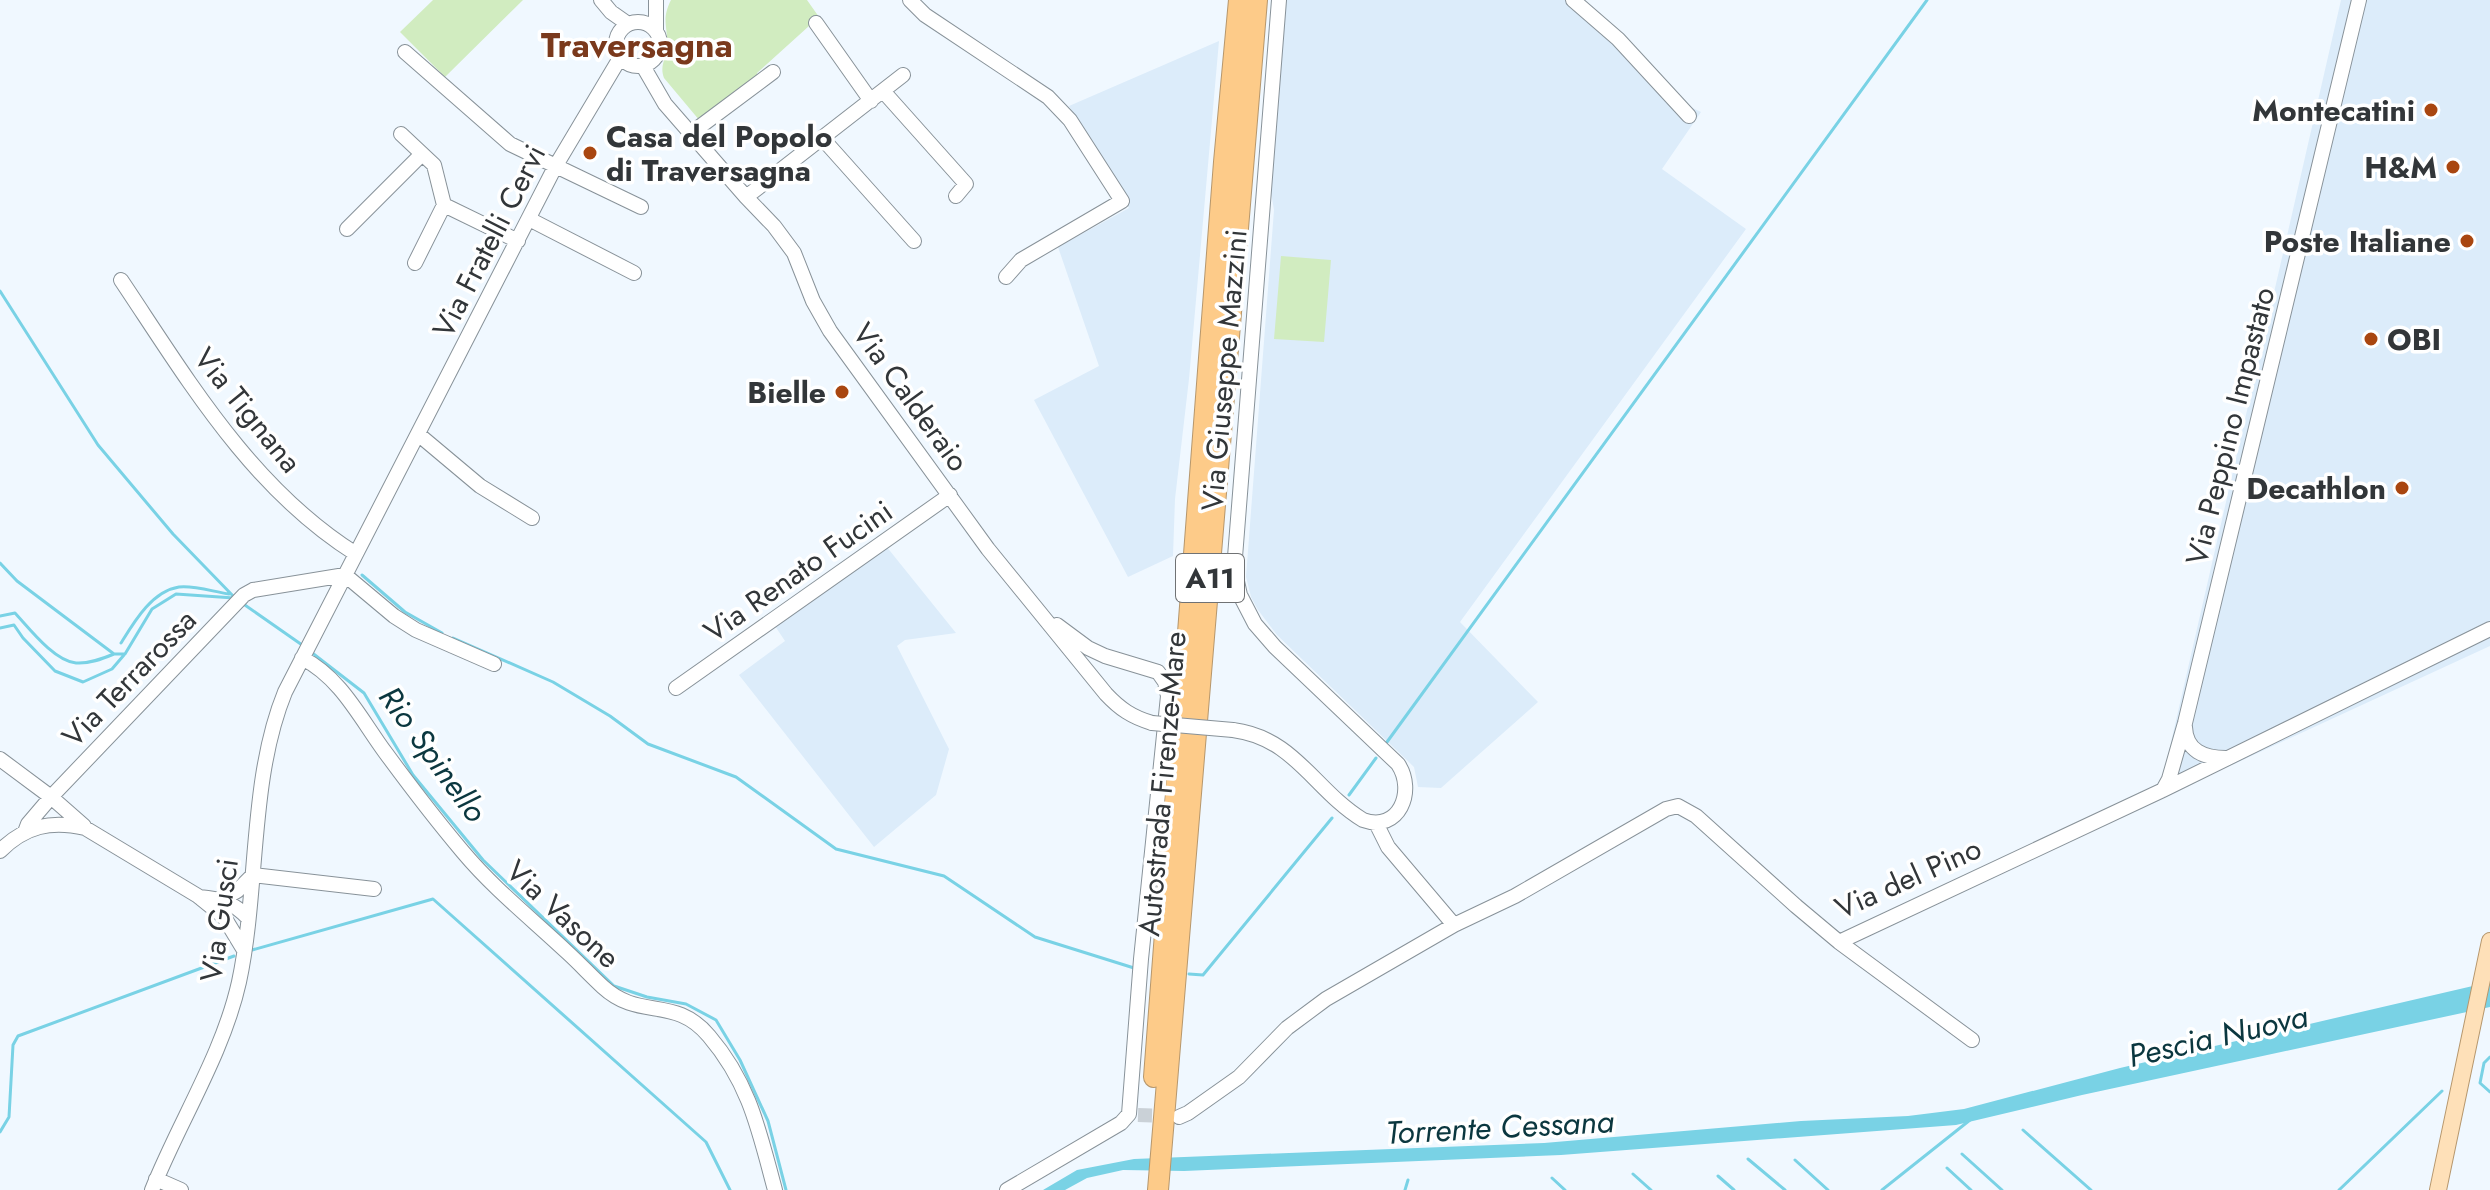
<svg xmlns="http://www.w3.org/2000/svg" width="2490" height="1190" viewBox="0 0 2490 1190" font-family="Jost,sans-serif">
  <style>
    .built { fill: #dcecfa }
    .green { fill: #d1ecc0 }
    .water { fill: #79d2e5 }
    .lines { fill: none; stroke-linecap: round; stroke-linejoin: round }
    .stream { stroke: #79d2e5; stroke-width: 3 }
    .minor-tunnel { stroke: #cad1d7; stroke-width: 14; stroke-dasharray: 14 7; stroke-linecap: butt }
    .minor-casing { stroke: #889299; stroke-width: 16 }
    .major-casing { stroke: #b6976d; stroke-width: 18 }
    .highway-casing { stroke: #b6976d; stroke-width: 22 }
    .minor { stroke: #fff; stroke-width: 14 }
    .major { stroke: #fee0b8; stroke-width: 16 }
    .highway { stroke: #fdcb89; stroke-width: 20 }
    .minor-bridge-casing { stroke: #889299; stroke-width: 16; stroke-linecap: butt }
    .minor-bridge { stroke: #fff; stroke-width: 14 }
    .poi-dot { fill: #a94610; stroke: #fff; stroke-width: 3 }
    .labels { text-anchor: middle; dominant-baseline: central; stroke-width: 7; stroke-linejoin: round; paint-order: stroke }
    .shield { fill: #fff; stroke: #707274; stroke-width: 2 }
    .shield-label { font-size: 28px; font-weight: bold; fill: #323639 }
    .poi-label { font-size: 30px; font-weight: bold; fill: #323639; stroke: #fff; text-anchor: end }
    .street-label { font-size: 30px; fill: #323639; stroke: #fff }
    .water-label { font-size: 32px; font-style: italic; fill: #0b373f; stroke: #fff }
    .quarter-label { font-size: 34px; font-weight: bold; fill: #7a391c; stroke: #fff }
  </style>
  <rect width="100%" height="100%" fill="#f0f8ff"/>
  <path class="built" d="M1283,0H1579L1682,103L1701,112L1662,169L1746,229L1460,622L1538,702L1441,788L1418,787L1414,767L1277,635L1258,610L1251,597L1246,577L1274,210L1269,181Z
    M2341,0H2490V646L2158,799Z
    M1219,41L1189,379L1175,499L1173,556L1128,577L1034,400L1099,366L1058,247L1129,208L1069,106Z
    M886,546L956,633L905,640L897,646L949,749L936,795L874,847L739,675L785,641L775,626Z"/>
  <path class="green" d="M433,0H523L445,77L400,32Z
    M671,0H807L819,17L757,73V79L700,121L664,78C659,65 667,58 667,46C668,25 661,20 671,0Z
    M1281,256L1331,260L1324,342L1274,339Z"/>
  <path class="water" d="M2490,982V1007L2082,1095L1956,1125L1561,1155L1184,1171L1123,1170L1087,1178L1065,1190H1043L1077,1170L1134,1159L1544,1143L1801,1121L1908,1116L1964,1109L2120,1068Z"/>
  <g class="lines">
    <path class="stream" d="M0,291L98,445L173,534L236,599
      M0,563L17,581L114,654H125L152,609L176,594L234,598
      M362,575L405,612L442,633
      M242,603L305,647
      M0,616L15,613C29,628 54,661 76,663C89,664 102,659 114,654
      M0,628L14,625L23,638L55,671L83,682L112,669L124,655
      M453,638L553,682L610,716L648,744L736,777L836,849L944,876L1035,937L1134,968
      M121,643C134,622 152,591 179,587C194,585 214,592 229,594
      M311,652L364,693L413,775L483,860L614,986L647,997L686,1004L716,1020L740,1060L768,1121L786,1190
      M1387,742L1927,0
      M1349,795L1376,758
      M252,950L433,899L706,1142L730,1190
      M1189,974L1203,975L1332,818
      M2490,1057L2484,1063L2480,1083L2490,1092
      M2023,1130L2091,1190
      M0,1132L9,1117L13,1045L18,1036L234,956
      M1962,1154L2002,1190
      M1748,1159L1785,1190
      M1795,1160L1828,1190
      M1947,1168L1971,1190
      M1633,1174L1651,1190
      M1718,1176L1734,1190
      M1552,1178L1565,1190
      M1405,1190L1408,1180
      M1882,1190L1970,1120
      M2339,1190L2442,1091"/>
    <path class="minor-tunnel" d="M1138,1115L1170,1116"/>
    <defs>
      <path id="minor" d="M601,0L611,12L628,24
        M656,0V30
        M910,0L925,15L1048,97L1070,120L1122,201L1021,260L1006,277
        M1573,0L1618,39L1689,116
        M616 44a22 22 0 1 1 44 0a22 22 0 1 1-44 0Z
        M816,23L871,101
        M405,52L510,144L641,207
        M643,66L665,104L746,197L774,226L794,253L813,301L830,331L988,549L1106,694C1120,709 1132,717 1152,723
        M883,91L966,184L956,196
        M401,134L434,165L444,205L518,241
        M690,134L773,72
        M822,138L914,241
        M746,197L903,75
        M529,219L634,273
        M347,229L422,154
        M415,263L444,205
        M121,280C188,380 251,488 356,554
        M418,434L480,486L532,518
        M302,658C341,678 360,718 385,752C410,786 436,820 463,852C495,890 532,919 568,953C580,964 591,976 603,987C640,1021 675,995 709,1036C750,1084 759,1131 775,1190
        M676,688L950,495
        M2185,727C2186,751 2204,758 2226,758
        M1233,730C1295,738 1314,790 1363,820C1399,833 1416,791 1398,764L1275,647L1255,624L1240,595L1234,568L1235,557L1279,0
        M0,759L51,797L84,826
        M2163,790L2169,779L2185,723L2359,0
        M1376,823L1388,847L1454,925
        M25,832L28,824L51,797L244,595L253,590L345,575L394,616L416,630L494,664
        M0,851C25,826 51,820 85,828L198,896L224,917L244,950
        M253,875L374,889
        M199,897C221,899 233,902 248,918
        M223,899L237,891L253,875
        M1839,942L2163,790L2490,629
        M1179,1117L1188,1113L1239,1077L1287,1028L1326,999L1454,925L1515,896L1666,809L1678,806L1696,816L1796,906L1839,942L1972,1040
        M156,1179L181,1190
        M152,1190C179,1122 223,1054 239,982C259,889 249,780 285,692L555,167L620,58
        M1007,1190L1121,1123L1129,1114L1141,959L1168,696L1165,682L1158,672L1105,656L1088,648L1057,625"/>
      <path id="major" d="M2438,1190L2490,941"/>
      <path id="highway" d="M1154,1077L1224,162L1239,0
        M1158,1190L1257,0"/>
    </defs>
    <use href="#minor" class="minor-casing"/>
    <use href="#major" class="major-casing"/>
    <use href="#highway" class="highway-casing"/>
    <use href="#minor" class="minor"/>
    <use href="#major" class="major"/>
    <use href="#highway" class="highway"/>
    <defs>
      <path id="minor-bridge" d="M1152,723L1233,730"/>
    </defs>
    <use href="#minor-bridge" class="minor-bridge-casing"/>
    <use href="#minor-bridge" class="minor-bridge"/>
  </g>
  <g class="poi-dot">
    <circle cx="2431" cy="110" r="8"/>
    <circle cx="590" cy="153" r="8"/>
    <circle cx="2453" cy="167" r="8"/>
    <circle cx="2467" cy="241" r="8"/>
    <circle cx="2371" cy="339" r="8"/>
    <circle cx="842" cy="392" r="8"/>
    <circle cx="2402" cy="488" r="8"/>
  </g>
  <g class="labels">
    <rect class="shield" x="1176" y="554" width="68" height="48" rx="6"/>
    <g class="shield-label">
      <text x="1210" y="578">A11</text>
    </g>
    <g class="poi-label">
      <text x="2415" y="110">Montecatini</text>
      <text x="606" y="136" text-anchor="start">Casa del Popolo<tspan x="606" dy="34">di Traversagna</tspan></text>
      <text x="2437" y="167">H&amp;M</text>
      <text x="2451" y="241">Poste Italiane</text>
      <text x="2387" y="339" text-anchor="start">OBI</text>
      <text x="826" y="392">Bielle</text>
      <text x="2386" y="488">Decathlon</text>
    </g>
    <g class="street-label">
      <text transform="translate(489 241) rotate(-63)">Via Fratelli Cervi</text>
      <text transform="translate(1224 370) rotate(-85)">Via Giuseppe Mazzini</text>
      <text transform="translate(911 397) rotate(54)">Via Calderaio</text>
      <text transform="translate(248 410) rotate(51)">Via Tignana</text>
      <text transform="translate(2230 426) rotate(-76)">Via Peppino Impastato</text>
      <text transform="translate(798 571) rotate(-35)">Via Renato Fucini</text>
      <text transform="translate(129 678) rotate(-46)">Via Terrarossa</text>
      <text transform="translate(1162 784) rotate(-85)">Autostrada Firenze-Mare</text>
      <text transform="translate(1908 878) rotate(-24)">Via del Pino</text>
      <text transform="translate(563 914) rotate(43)">Via Vasone</text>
      <text transform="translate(219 920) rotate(-82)">Via Gusci</text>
    </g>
    <g class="water-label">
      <text transform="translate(433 754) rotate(54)">Rio Spinello</text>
      <text transform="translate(2218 1036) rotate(-13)">Pescia Nuova</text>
      <text transform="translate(1500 1127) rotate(-3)">Torrente Cessana</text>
    </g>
    <g class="quarter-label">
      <text x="637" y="45">Traversagna</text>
    </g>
  </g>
</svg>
